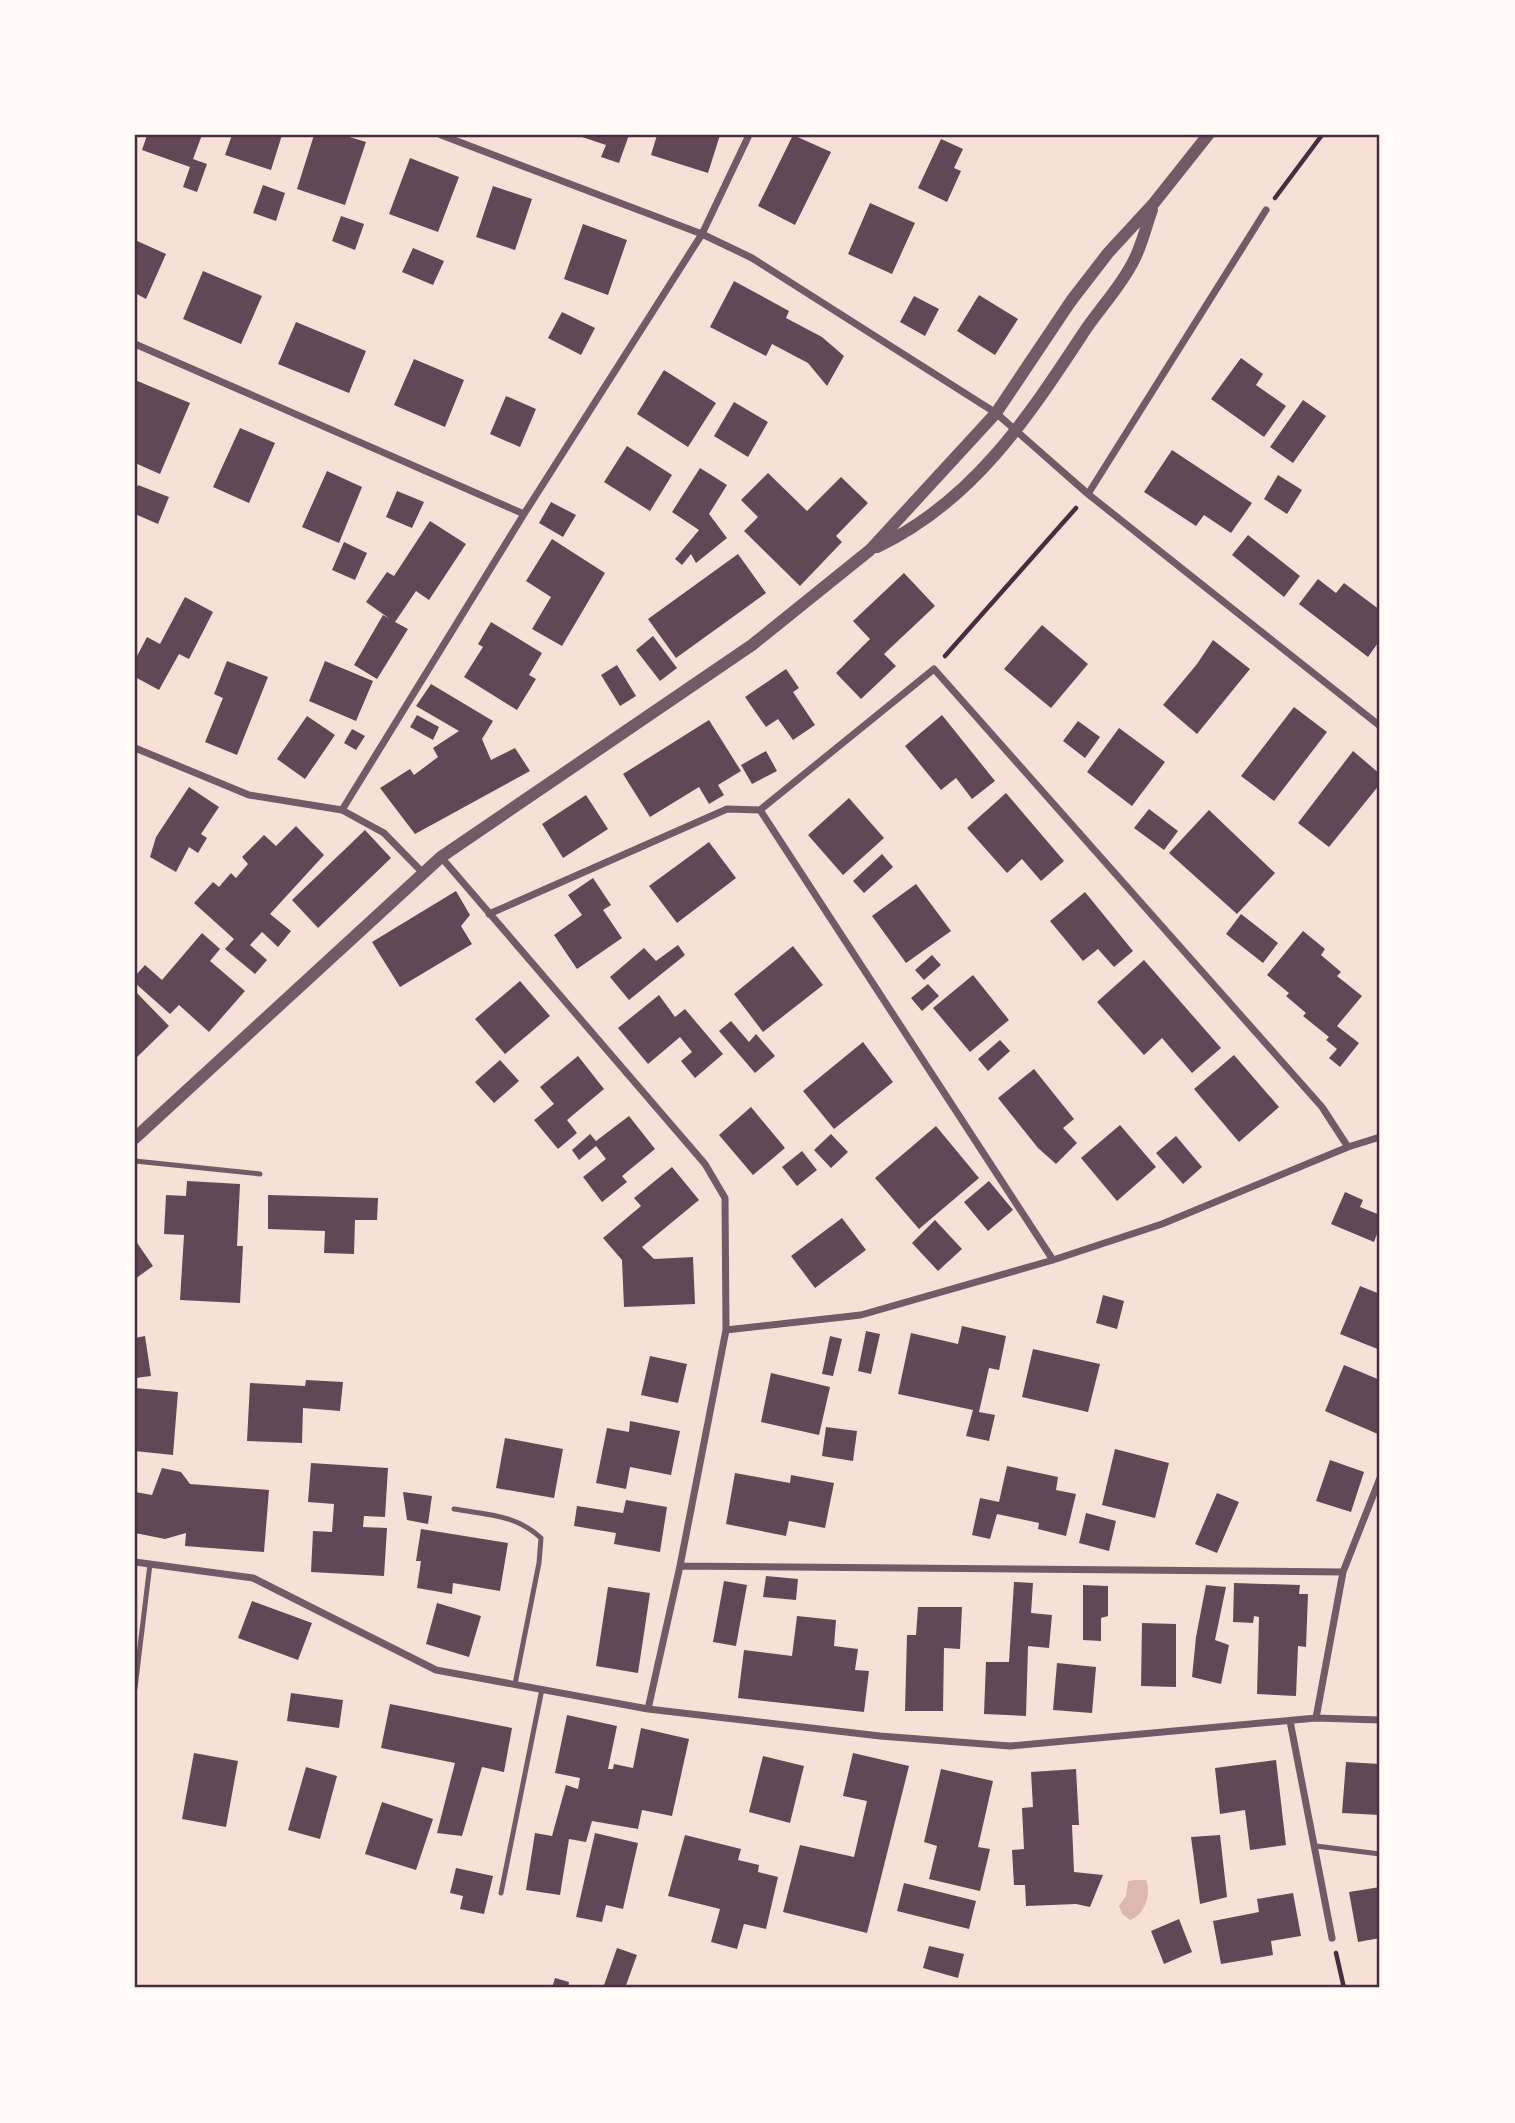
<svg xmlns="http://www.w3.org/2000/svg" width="1515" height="2123" viewBox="0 0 1515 2123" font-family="Inter,sans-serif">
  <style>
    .water { fill: #dcb8b0 }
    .building { fill: #644757 }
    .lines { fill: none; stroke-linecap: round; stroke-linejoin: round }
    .path { stroke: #4a2c40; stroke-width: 4.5 }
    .service { stroke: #755966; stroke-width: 5 }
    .minor { stroke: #755966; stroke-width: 7 }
    .tertiary { stroke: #755966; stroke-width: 12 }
    .neatline { fill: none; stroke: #4a2c40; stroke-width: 2.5 }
  </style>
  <rect width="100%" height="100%" fill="#f7e1d7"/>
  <path class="water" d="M1135,1880H1146C1152,1893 1145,1915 1130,1920L1122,1914L1119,1906L1126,1896L1128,1881Z"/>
  <path class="building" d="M147,135H202L193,159L207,164L197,192L183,187L190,167L142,150Z
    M232,135H282L271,170L225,155Z
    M314,135H343L366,142L345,205L297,189Z
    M576,135H629L619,163L601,157L606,145Z
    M657,135H720L708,173L651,155Z
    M793,135L831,152L795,225L758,206Z
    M941,139L963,149L954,168L961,171L947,202L918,188Z
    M410,158L459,177L438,232L389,214Z
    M263,185L285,193L276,221L253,213Z
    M493,186L532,199L515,250L476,237Z
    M870,203L915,223L892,274L848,254Z
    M341,216L364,224L355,250L332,241Z
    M583,224L627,240L608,295L564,279Z
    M135,240L166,254L146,299L135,293Z
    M413,248L444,261L433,285L402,272Z
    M203,271L262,296L241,344L183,319Z
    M734,281L789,311L786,318L822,337L844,356L827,386L808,363L772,344L766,356L710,327Z
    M979,295L1018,319L995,355L957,331Z
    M914,296L939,309L925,336L900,322Z
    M562,312L595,328L581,355L548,338Z
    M296,322L366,351L349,393L278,364Z
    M1241,358L1263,374L1256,385L1286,406L1264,437L1211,399Z
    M414,359L464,380L445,427L394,405Z
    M664,370L716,403L688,447L637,414Z
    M135,380L190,403L160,474L135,463Z
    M506,396L536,409L520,447L490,434Z
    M1303,400L1326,416L1293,463L1270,447Z
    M734,402L768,422L748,457L714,436Z
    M240,428L275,443L249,503L213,487Z
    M627,446L672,475L650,511L604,482Z
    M1172,450L1252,503L1231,533L1204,515L1196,526L1144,492Z
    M700,468L727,485L709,514L727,538L696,563L691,554L682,565L675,559L699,530L672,512Z
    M327,471L362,487L339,543L302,527Z
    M768,473L807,511L841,477L868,503L836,536L842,542L800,586L744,531L758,517L741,500Z
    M1278,475L1302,490L1287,514L1264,499Z
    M138,485L169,497L158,524L135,514V492Z
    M397,491L424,502L412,528L386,517Z
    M551,502L576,515L563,537L539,523Z
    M430,521L466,544L429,600L416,591L395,622L408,629L377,679L354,665L383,615L390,619L366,602L387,572L394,576Z
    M1248,535L1300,576L1284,597L1232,555Z
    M552,539L605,573L562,646L532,629L551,597L526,581Z
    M344,542L367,553L355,580L332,570Z
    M738,554L766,593L676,658L648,619Z
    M904,573L935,606L884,654L896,666L861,699L836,673L870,639L853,621Z
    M1318,579L1336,593L1344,583L1380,610V640L1368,657L1299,604Z
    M185,597L213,612L189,659L179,654L159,690L135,677V660L147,637L160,644Z
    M491,622L542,653L529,675L536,679L517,710L464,677L483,647L478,644Z
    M1042,625L1088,664L1051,708L1004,669Z
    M653,636L677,668L660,681L636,650Z
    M1213,640L1250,669L1197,734L1163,705L1197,664Z
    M227,661L268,677L237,755L205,742L223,698L214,694Z
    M325,661L373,681L356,721L309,701Z
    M617,665L636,696L620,706L601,675Z
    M786,669L799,688L793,692L815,725L793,740L778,719L766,727L745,697Z
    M431,684L493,721L482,739L491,760L515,748L530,771L415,834L380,788L410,769L414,775L438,757L433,748L459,731L416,706Z
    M1294,707L1327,732L1274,801L1241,776Z
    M417,715L439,727L433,740L410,727Z
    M942,715L995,781L972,799L956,778L941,790L905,746Z
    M307,716L335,735L305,779L277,759Z
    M709,720L741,771L718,785L724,795L709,804L699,787L650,817L623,774Z
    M1078,721L1100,737L1085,758L1063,741Z
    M1119,728L1165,762L1132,806L1087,772Z
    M352,729L365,736L356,750L344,743Z
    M766,751L777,771L752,784L741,765Z
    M1353,751L1380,774V784L1329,847L1298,823Z
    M189,787L219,807L201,834L207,838L198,853L189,847L176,872L150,857L156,837Z
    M1006,793L1064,861L1041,881L1022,859L1007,873L967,828Z
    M586,795L608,829L563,858L542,824Z
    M849,798L884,838L843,875L808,835Z
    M1149,809L1178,831L1164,850L1134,828Z
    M1209,810L1275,873L1237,914L1169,853Z
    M296,826L324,855L270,914L291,931L278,947L262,932L250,945L267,960L255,974L225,949L234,939L194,903L213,882L219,887L231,873L236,878L248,864L242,857L264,835L276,846Z
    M365,830L391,858L318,928L292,900Z
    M709,842L736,878L677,923L649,886Z
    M882,854L893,867L864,893L853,881Z
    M593,878L611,905L603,910L622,938L577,969L554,935L582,915L568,895Z
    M916,884L951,931L906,963L872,916Z
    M456,891L470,915L461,926L472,944L400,987L372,942Z
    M1085,892L1133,951L1114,967L1098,949L1083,961L1050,921Z
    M1241,914L1278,943L1263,963L1226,934Z
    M1303,931L1325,949L1321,955L1341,972L1337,976L1362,996L1337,1026L1359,1043L1340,1067L1329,1058L1337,1049L1326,1040L1329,1037L1303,1016L1306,1013L1286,996L1289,993L1267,975Z
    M202,933L220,949L210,961L245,991L209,1032L179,1005L170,1014L135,983V976L145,965L162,980Z
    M678,945L685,955L629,1000L610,977L644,948L656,961Z
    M793,946L823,985L763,1032L734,994Z
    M932,955L941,965L924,980L915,970Z
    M1144,960L1221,1048L1192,1073L1162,1038L1144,1055L1097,1002Z
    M973,975L1009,1020L970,1052L933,1008Z
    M520,981L550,1016L505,1054L475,1019Z
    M928,984L939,996L922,1011L911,998Z
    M135,991L169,1026L135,1059Z
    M659,995L675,1017L685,1009L723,1054L695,1078L681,1061L692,1052L680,1037L648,1064L618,1028Z
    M731,1021L749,1042L756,1034L775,1056L755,1073L719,1031Z
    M1000,1040L1010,1051L988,1071L978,1059Z
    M863,1042L893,1082L834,1129L803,1091Z
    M1234,1055L1279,1107L1239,1142L1194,1089Z
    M578,1056L604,1089L567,1120L577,1133L558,1149L534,1120L554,1104L540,1087Z
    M500,1060L519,1081L494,1103L475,1082Z
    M1034,1069L1074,1119L1063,1128L1077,1143L1056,1164L1038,1148L998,1098Z
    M751,1107L785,1148L753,1175L719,1135Z
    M629,1116L655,1149L622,1176L627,1182L602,1202L583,1177L606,1159L596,1146L579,1160L572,1150L590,1134L596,1141Z
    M1120,1125L1156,1167L1117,1201L1081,1158Z
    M936,1126L979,1178L919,1229L875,1178Z
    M831,1134L848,1152L831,1168L814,1150Z
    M1176,1136L1202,1167L1183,1184L1156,1153Z
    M802,1151L817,1170L797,1186L782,1167Z
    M672,1167L699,1200L642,1247L654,1259L693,1257L695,1304L624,1307L622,1260L603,1238L641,1206L634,1198Z
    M187,1181L240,1184L237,1246H243L240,1303L180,1300L184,1235L164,1234L166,1195L186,1196Z
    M989,1181L1013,1210L988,1231L964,1202Z
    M1345,1192L1363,1200L1360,1207L1380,1215V1226L1374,1242L1331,1224Z
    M268,1195L378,1198L377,1220H355L354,1254L324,1253L325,1231L268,1229Z
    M842,1218L866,1250L815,1288L791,1256Z
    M935,1220L962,1249L938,1271L912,1243Z
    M135,1240L153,1266L135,1279Z
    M1360,1286L1380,1294V1350L1340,1334Z
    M1103,1295L1124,1301L1117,1329L1096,1323Z
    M962,1326L1006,1336L999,1370L989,1368L979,1412L995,1415L989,1441L966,1436L973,1410L898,1394L911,1333L958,1344Z
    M866,1331L880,1334L871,1374L858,1371Z
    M145,1336L151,1376L135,1378V1338Z
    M830,1336L842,1339L833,1376L822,1374Z
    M1033,1349L1100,1364L1088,1412L1022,1397Z
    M650,1356L687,1364L678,1403L641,1395Z
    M1344,1365L1380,1380V1435L1325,1411Z
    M771,1373L830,1387L819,1435L761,1422Z
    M306,1380L343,1382L340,1411L303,1408L302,1443L247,1441L250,1383L305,1386Z
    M135,1388L178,1392L173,1455L135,1451Z
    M630,1421L680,1431L671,1475L630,1467L626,1489L596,1483L607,1428L629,1432Z
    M826,1427L857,1431L853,1461L822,1456Z
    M505,1438L563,1449L554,1498L496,1488Z
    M1115,1449L1169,1463L1155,1518L1102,1505Z
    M1330,1460L1364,1472L1351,1512L1316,1501Z
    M311,1463L388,1468L385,1517L364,1516L363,1527L387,1528L384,1576L311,1572L313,1531L332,1532L334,1504L308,1502Z
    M1007,1466L1058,1477L1056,1490L1076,1494L1066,1536L1038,1529L1039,1523L997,1514L990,1539L972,1535L980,1498L999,1502Z
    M162,1468L181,1472L190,1484L269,1490L264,1552L185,1546L186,1533L165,1539L135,1533V1492L152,1495Z
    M735,1473L790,1483L791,1475L834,1483L825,1528L789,1521L786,1536L726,1524Z
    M403,1492L432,1496L428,1524L407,1520Z
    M1217,1493L1239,1502L1217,1553L1195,1544Z
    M626,1500L667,1507L660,1552L614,1544L616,1533L574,1526L577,1506L623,1513Z
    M1086,1513L1116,1521L1109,1551L1079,1543Z
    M421,1529L508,1543L500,1591L453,1583L452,1594L417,1588L421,1561H416Z
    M766,1576L798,1579L796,1600L763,1597Z
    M724,1581L747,1585L736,1646L713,1642Z
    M1014,1582L1033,1583L1031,1613L1052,1615L1049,1648L1028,1646L1026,1716L984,1714L986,1662H1009Z
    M1234,1583L1300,1585L1299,1594H1308L1306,1647L1298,1646L1296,1696L1257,1694L1259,1617L1254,1616L1253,1623L1233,1622Z
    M1083,1585L1108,1586V1616L1101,1618V1641L1083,1640Z
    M1206,1585L1226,1587L1215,1640L1229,1645L1221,1684L1192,1677L1196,1637Z
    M608,1587L650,1593L638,1673L596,1666Z
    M252,1601L312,1623L298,1660L238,1638Z
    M437,1603L481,1616L469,1657L426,1644Z
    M918,1607H962L960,1649L944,1648L943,1711H905L907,1635H916Z
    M797,1616L836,1620L834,1646L858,1649L855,1670L869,1671L864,1712L738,1698L744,1650L792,1656Z
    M1142,1623L1176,1624V1687L1141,1686Z
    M1057,1663L1096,1667L1092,1713L1053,1710Z
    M291,1693L343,1700L339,1728L287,1721Z
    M390,1704L512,1728L504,1772L482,1767L462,1836L437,1833L455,1763L381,1748Z
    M567,1715L617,1726L608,1769H613L614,1764L633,1768L641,1728L689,1739L672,1816L642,1810L638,1829L592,1821L586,1842L569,1839L560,1895L526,1890L535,1833L552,1836L566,1785L578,1789L580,1778L555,1773Z
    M194,1753L238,1761L226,1827L182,1819Z
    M853,1753L909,1766L867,1933L783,1912L800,1845L854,1857L867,1801L843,1796Z
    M763,1756L804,1766L790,1823L749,1812Z
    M1276,1760L1286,1845L1250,1850L1245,1810L1220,1814L1215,1768Z
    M1346,1762L1380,1764V1815L1342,1813Z
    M306,1767L337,1776L320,1839L288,1830Z
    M941,1769L993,1781L978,1847L990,1849L980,1891L929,1879L937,1846L924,1842Z
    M1076,1769L1079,1825H1072L1074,1872L1103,1875L1090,1907L1076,1904L1026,1906L1025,1885H1014L1012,1850L1024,1849L1022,1808L1033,1807L1031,1772Z
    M382,1802L433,1819L416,1870L365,1854Z
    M595,1833L638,1843L623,1909L606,1905L602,1922L576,1917Z
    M685,1835L741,1849L738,1860L759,1865L758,1872L778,1877L766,1929L744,1924L737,1949L711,1942L720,1909L668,1896Z
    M1220,1835L1227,1897L1200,1904L1191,1837Z
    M456,1868L493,1876L484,1914L460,1909L463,1896L450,1893Z
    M904,1883L976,1901L969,1929L897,1911Z
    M1380,1887V1938L1358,1942L1349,1892Z
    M1293,1893L1301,1936L1271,1941L1273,1955L1221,1964L1213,1921L1259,1912L1257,1899Z
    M1179,1919L1192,1952L1164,1964L1151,1931Z
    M929,1946L964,1954L958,1978L923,1968Z
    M617,1948L637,1955L625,1988H603Z
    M555,1978L569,1982L568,1988H552Z"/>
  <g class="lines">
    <path class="path" d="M1275,198L1322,135
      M945,656L1076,508
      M1336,1953L1344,1988"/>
    <path class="service" d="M135,1161L260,1174
      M454,1509C488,1515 515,1514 541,1538L539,1563L515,1684
      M135,1688L150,1564
      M1316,1846L1380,1854
      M501,1893L542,1689"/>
    <path class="minor" d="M441,135L702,234L752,258L996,413L1088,494L1380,726
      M135,344L524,514
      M1088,494L1266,210
      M135,748L249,795L342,810L384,833L423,873
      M342,810L524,514L702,234L749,135
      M760,810L1053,1260
      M441,857L705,1164L725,1198L726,1330L680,1566L648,1709
      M489,914L727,809L760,810L934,669L1322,1107L1348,1147
      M726,1330L861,1315L1053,1260L1162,1224L1348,1147L1380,1137
      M135,1562L253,1578L436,1670L648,1709L880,1736L1010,1746L1316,1718L1380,1720
      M680,1566L1343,1572
      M1316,1718L1343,1572L1380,1478
      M1290,1721L1332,1938"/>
    <path class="tertiary" d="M877,547C972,502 1026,420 1082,335C1098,310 1121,287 1134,260C1142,245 1146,226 1152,210
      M135,1138L441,857L752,645L870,550L996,413L1071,301L1108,253L1154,203L1208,135"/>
  </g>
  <rect width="1515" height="2123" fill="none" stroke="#fffaf5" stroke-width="273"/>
  <rect x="136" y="136" width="1242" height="1850" class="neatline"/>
</svg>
